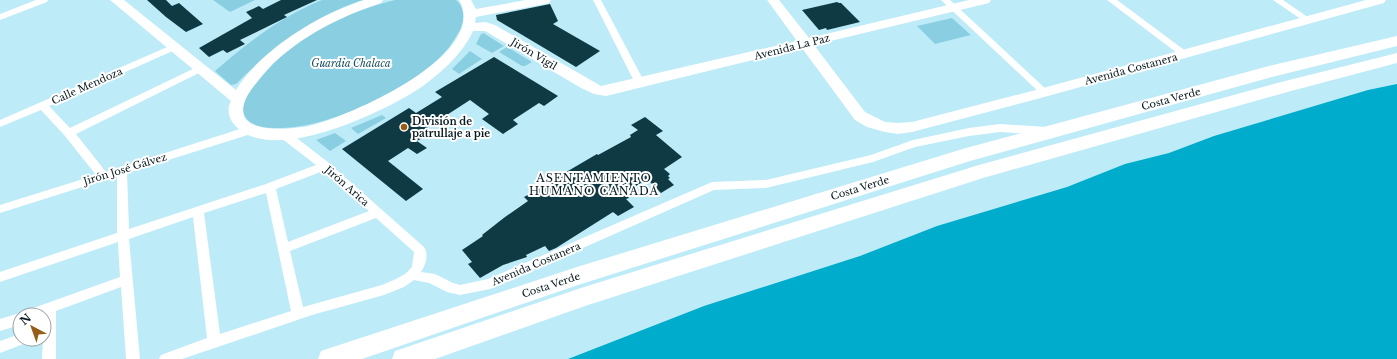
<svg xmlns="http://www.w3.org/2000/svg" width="1397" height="359" viewBox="0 0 1397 359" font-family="'Libre Baskerville',serif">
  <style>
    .green { fill: #8acfe1 }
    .water { fill: #00accb }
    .building { fill: #0f3a44 }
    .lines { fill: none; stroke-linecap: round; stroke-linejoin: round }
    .street { fill: #fff; fill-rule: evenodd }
    .secondary { fill: #fff; fill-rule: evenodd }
    .highway { fill: #fff; fill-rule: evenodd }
    .poi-dot { fill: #955d18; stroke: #fff; stroke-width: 1.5 }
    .labels { text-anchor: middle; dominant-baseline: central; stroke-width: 4; stroke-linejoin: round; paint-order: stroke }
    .street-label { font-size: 10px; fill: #081a1e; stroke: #fff }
    .park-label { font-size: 10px; font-style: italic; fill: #18515e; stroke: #fff }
    .poi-label { font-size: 10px; font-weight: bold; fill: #081a1e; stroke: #fff; text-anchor: start }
    .neighbourhood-label { font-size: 11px; letter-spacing: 1px; fill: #081a1e; stroke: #fff }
  </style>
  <rect width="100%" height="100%" fill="#beebf8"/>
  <path class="green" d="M213,0H255L230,12Z
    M322,0H363C313,16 273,47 236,84L231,85L215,71C247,43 282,16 322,0Z
    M395,0H456C465,7 465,20 460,30C455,38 451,46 445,52C415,86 351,116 307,125C288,129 232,135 245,99C252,79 273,62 289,50C320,26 357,9 395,0Z
    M952,18L971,35L935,44L917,26Z
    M484,33L485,34L504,46L492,53L476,44L481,34Z
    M507,47L532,62L525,66H522L499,52Z
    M470,51L482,59L459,74L452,69Z
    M382,115L386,118L358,134L351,128Z
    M335,133L346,141L330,151L316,140Z"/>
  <path class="water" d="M1397,84V359H568L704,306L860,256L937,226L1067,187L1125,164L1169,153L1214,136L1368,90Z"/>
  <path class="building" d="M147,0H166L172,6L179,3L203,24L186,32L166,17Z
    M281,0H317L284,15L287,17L240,40L245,44L227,53L223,50L209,57L199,48L252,18L246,12L259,6L263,9Z
    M837,2L839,3H841L860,22L827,30L826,28L819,30L802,10Z
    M550,4L558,21L553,24L600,51L576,67L497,20L496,15Z
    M494,57L558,96L544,106L539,103L513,120L518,124L503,134L482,119L489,114L470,100L419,133L424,137L417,141L427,148L417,154L408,148L388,161L423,189L406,201L342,149L409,108L416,113L442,97L435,92Z
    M645,117L663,131L656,135L682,157L664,169L670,174L668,176L670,178L668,179L674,185L661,193L647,179L625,193L629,198L626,199L634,207L618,216L613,212L556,248L549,251L545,246L526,255L527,257L503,265L480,278L468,264L472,262L462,250L483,236L482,235L505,217L528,201L524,197L557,179L556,178L597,154L598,155L631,137L630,135L638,130L631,125Z"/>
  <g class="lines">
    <path class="street" d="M36,0H48L47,2L0,20V14Z
      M593,0H601L645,83L643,85H637L635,83Z
      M941,0H950L1047,90L1049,92L1047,94H1041Z
      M1107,0H1117L1187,52L1189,54L1187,56H1181Z
      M1273,0H1283L1312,20L1308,23L1305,22Z
      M174,44L179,47L177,49L49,106L70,128L197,67H203L205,69L203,71L76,134L106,172L246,127H254L255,130L254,133L127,173L129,229L266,184L316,165L281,138L280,135L281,132H289L329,163L424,247C429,255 426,264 421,272L435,274L453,283L460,285L488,279L712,182L766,180L871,155L913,140L969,128L1000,124L1047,127L1051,128L1052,131L1051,134L1047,135L1000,132L969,136L915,147L873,162L766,188L714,190L490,289L460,295L447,292L429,283L414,280L404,287L384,295L312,315L182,359H159L161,355L207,338L193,217L129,239L140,359H126L121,287L56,311V359H42L44,315H20V325L0,331V319L20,313L24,315L25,311L120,277L118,242L0,282V272L117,233V176L0,213V205L96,175L65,136L41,110L0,127V120ZM323,171L369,211L288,242L276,189ZM266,193L291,311L220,334L204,213ZM376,218L414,252L412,267L405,274L396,279L382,285L303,307L290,251Z
      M20,334V339H28L26,343L0,353V341Z"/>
    <path class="secondary" d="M110,0H124L236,90C258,54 306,23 345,7C351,5 358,1 365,0C371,0 377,0 383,0L381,3C338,17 292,40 262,76C255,85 247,93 244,104C235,136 292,129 309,126C348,117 491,55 459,0H471L476,9L526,0H551L549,3L545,4L476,17L475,23L485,22L495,25L601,86L797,41L767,0H779L809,38L969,0H991L989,3L814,45L865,112L885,122L898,123L912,122L1032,91L1366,0H1386L1384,3L1037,99L912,132L898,134L885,132L867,127L855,120L802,48L606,96L594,94L581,88L485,31H473C462,55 439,75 417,90C381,113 267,168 233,123C228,116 227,108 231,101Z"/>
    <path class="highway" d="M1397,36V46L1272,77L970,161L578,285L362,359H318L321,351L330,348L577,267L966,148L1269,66Z
      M1397,53V63L1291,91L983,178L585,306L435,359H392L395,351L584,287L979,165L1281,82Z"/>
  </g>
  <circle class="poi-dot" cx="404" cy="127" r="4"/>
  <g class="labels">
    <g class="street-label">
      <text transform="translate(792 47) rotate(-14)">Avenida La Paz</text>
      <text transform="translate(534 54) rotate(31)">Jirón Vigil</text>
      <text transform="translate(1131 69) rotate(-15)">Avenida Costanera</text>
      <text transform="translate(87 86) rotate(-24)">Calle Mendoza</text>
      <text transform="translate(1171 99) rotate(-15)">Costa Verde</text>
      <text transform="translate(125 169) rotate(-17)">Jirón José Gálvez</text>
      <text transform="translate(347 186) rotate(41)">Jirón Arica</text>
      <text transform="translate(860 188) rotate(-17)">Costa Verde</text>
      <text transform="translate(536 264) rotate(-23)">Avenida Costanera</text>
      <text transform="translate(551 285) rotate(-18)">Costa Verde</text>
    </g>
    <g class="park-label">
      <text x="351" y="63">Guardia Chalaca</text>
    </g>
    <g class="poi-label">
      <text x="412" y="121">División de<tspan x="412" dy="12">patrullaje a pie</tspan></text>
    </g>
    <g class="neighbourhood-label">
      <text x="594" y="178">ASENTAMIENTO<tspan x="594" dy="13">HUMANO CANADÁ</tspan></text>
    </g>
  </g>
  <g transform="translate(32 327) rotate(319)"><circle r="19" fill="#ffffff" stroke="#9ca3a5"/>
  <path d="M0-3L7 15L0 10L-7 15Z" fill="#955d18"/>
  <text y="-6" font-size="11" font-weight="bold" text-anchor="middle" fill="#081a1e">N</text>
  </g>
</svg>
